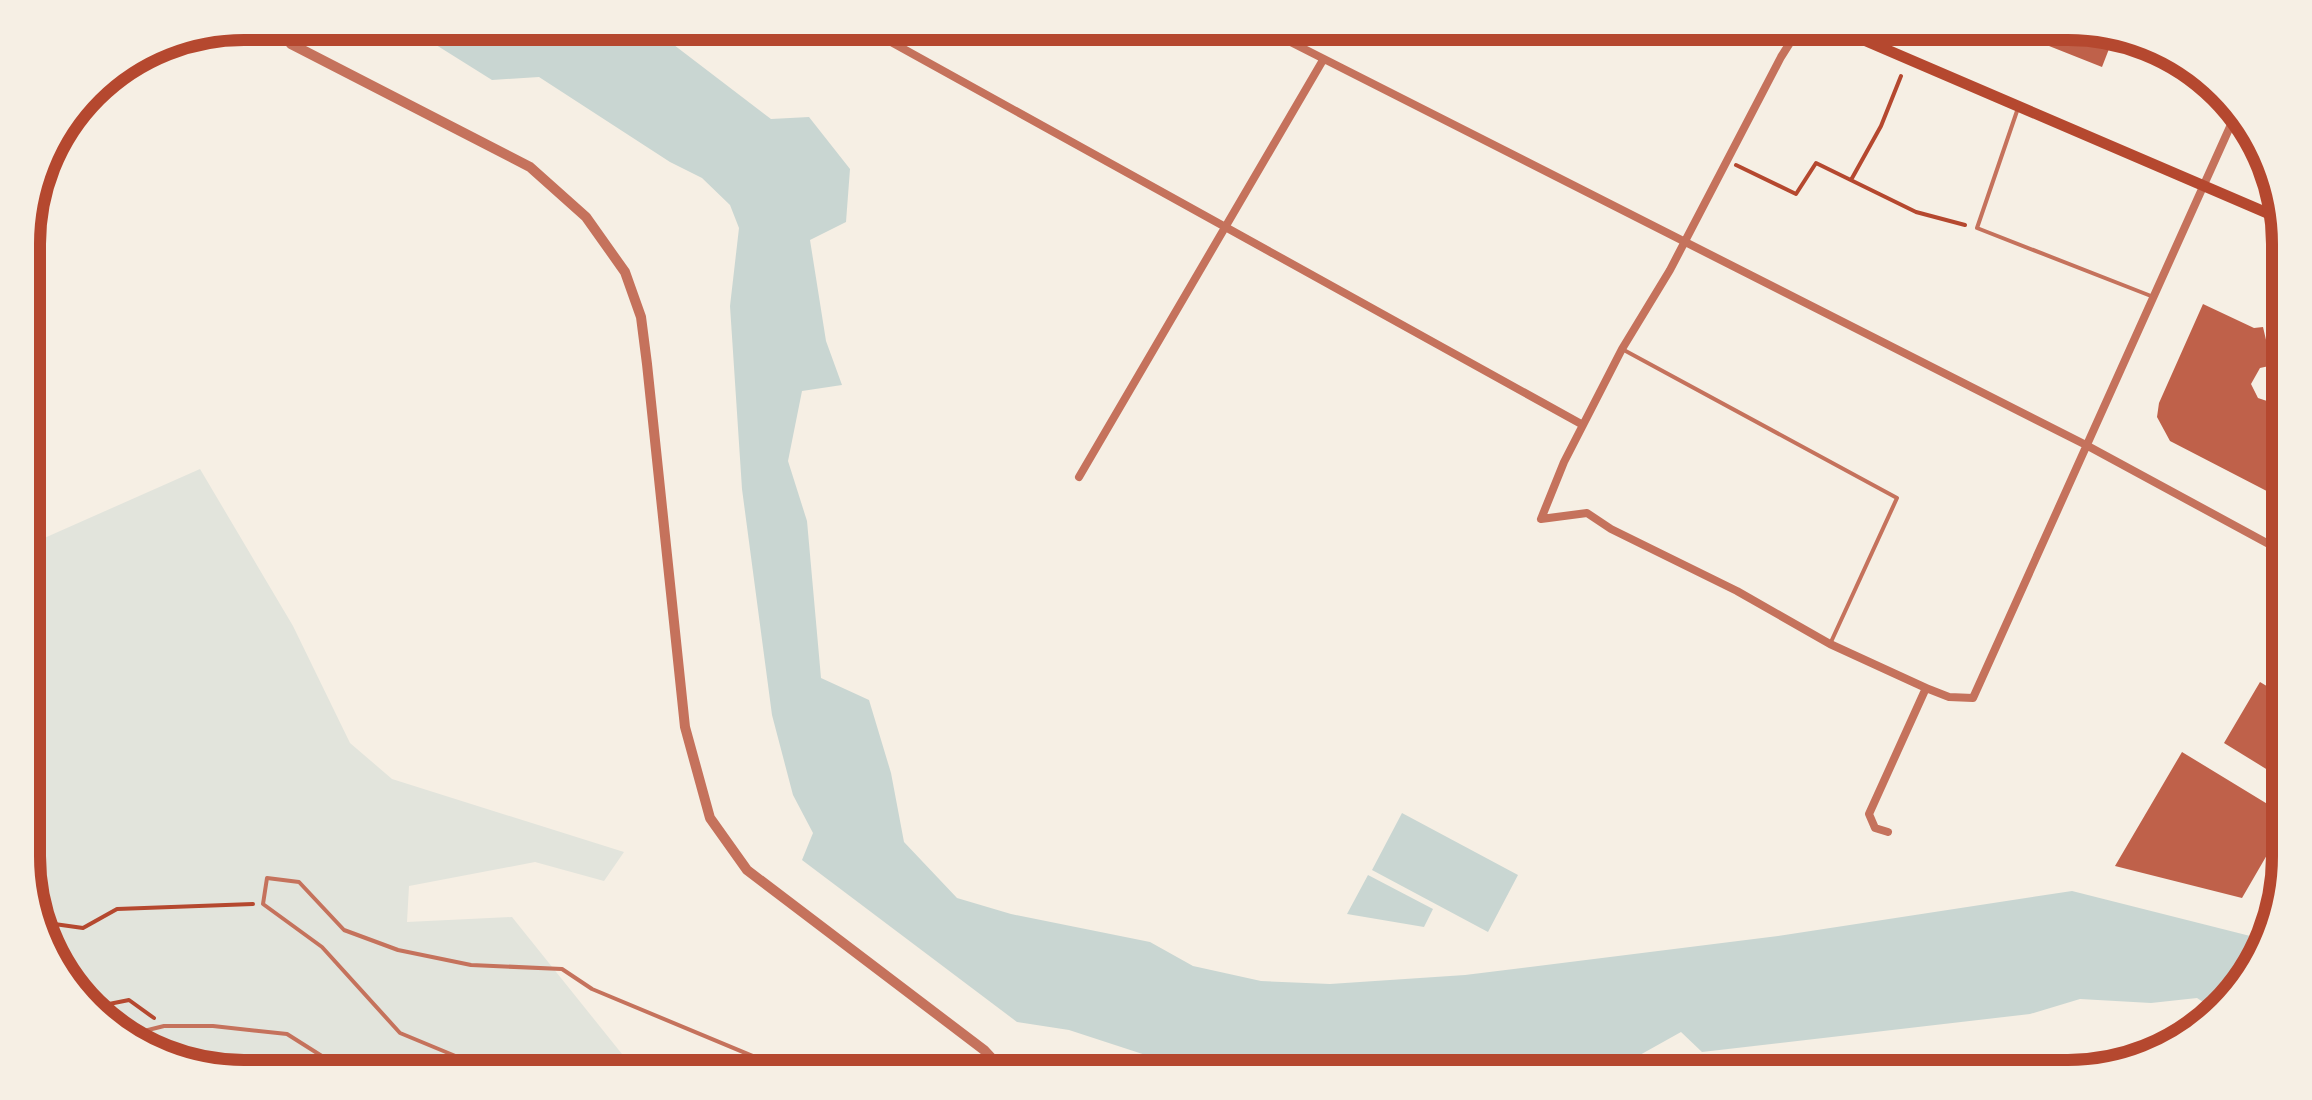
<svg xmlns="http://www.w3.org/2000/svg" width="2312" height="1100" viewBox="0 0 2312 1100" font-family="'Archivo Narrow',sans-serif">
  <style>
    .green { fill: #e2e4dc }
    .water { fill: #c9d6d2 }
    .building { fill: #bf614a }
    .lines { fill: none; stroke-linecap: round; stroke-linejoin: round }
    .path { stroke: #b5482f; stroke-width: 4 }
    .service { stroke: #c5725c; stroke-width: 4 }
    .minor { stroke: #c5725c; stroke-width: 8 }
    .tertiary { stroke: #c5725c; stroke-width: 10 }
    .secondary { stroke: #b5482f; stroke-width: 11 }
    .rim { fill: none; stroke: #b5482f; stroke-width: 12 }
  </style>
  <rect width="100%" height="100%" fill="#f6efe4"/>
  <path class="green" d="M200,469L293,626L350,743L392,779L624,852L604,881L535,862L409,886L407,922L512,917L630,1064L790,1072L803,1077H244L147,1055L68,990L24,885V547Z"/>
  <path class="water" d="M401,23H635L657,32L771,119L809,117L850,169L846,222L810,240L826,341L842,385L802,391L788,461L807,521L821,678L869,700L891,773L904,842L957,898L1011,914L1150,942L1193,966L1261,981L1330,984L1465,975L1778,936L2072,891L2270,941L2267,953L2217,1011L2197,998L2151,1003L2080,999L2030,1014L1702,1052L1681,1032L1604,1075L1585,1077H1343L1335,1073L1328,1077H1213L1069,1030L1017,1022L802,860L813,833L793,795L772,715L742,489L730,306L739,228L730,205L702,178L670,162L539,77L492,80Z
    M1402,813L1518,875L1488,932L1372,870Z
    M1368,875L1433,909L1424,927L1347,914Z"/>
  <path class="building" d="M2012,22H2068L2114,36L2102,67L2009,30Z
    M2288,282V368L2283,363L2260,368L2251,384L2258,398L2288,408V502L2170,441L2157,417L2159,403L2203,304L2254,328L2263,327L2270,357L2284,354L2273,300L2277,290Z
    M2260,682L2275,691L2279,685L2289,691V783L2224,743Z
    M2182,752L2289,817L2242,898L2115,866Z"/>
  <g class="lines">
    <path class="path" d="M1736,165L1796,194L1816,163L1916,212L1965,225
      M1851,180L1881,126L1901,76
      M24,699L35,714
      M40,922L83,928L117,909L253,904
      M85,1004L94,1007L129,1000L154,1018
      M138,1048L211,1064L226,1073"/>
    <path class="service" d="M2017,111L1977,228L2151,296
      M1622,349L1897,498L1831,642
      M124,1036L164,1026H213L287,1034L355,1077
      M506,1077L400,1033L322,947L263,904L267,878L299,882L344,930L398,950L471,965L562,969L592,989L803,1077"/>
    <path class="minor" d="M865,22L873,32L1583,425
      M1251,22L2086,445L2289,555
      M1803,22L1781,57L1670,270L1622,349L1564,462L1541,519L1587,513L1611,529L1737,591L1830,644L1926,688
      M1079,477L1323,60
      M1888,832L1875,828L1869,814L1926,688L1949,697L1973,698L2238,109"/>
    <path class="tertiary" d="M275,22L291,44L530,167L586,217L625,272L641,317L647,364L685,727L710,818L747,870L984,1050L1009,1077"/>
    <path class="secondary" d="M1822,22L2288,222"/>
  </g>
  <path d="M0 0H2312V1100H0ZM244 40H2068A204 204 0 0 1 2272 244V856A204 204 0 0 1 2068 1060H244A204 204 0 0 1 40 856V244A204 204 0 0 1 244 40Z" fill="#f6efe4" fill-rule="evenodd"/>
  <path class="rim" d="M244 40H2068A204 204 0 0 1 2272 244V856A204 204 0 0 1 2068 1060H244A204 204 0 0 1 40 856V244A204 204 0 0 1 244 40Z"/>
</svg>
